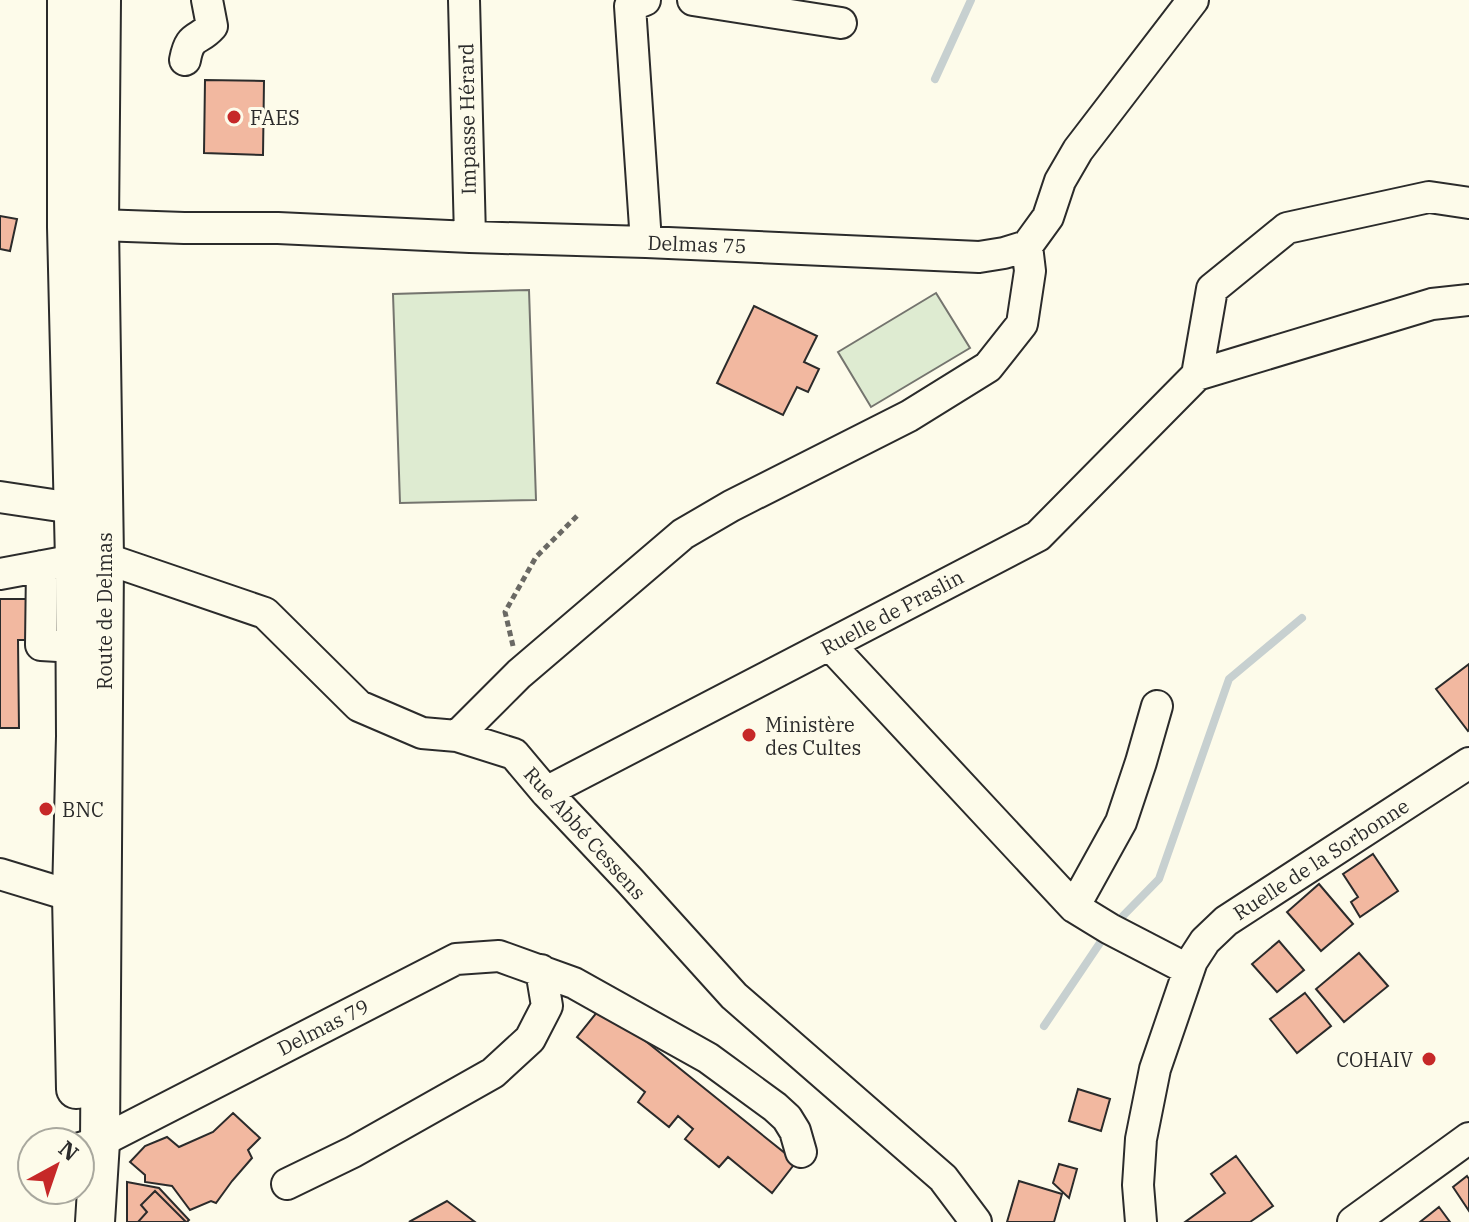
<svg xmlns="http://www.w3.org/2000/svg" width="1469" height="1222" viewBox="0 0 1469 1222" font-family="'IBM Plex Serif',serif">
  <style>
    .green { fill: #deebd1; stroke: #74746e; stroke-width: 2 }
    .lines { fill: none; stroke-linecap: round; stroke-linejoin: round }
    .stream { stroke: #c7d0d0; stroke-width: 8 }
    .building { fill: #f2b8a0; stroke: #2b2b2b; stroke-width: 2 }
    .minor-casing { stroke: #2b2b2b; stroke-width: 34 }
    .major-casing { stroke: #2b2b2b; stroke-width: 42 }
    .path { stroke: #6a6964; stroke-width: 5; stroke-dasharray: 6 4; stroke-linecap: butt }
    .minor { stroke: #fdfbea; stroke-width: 30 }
    .major { stroke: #fdfbea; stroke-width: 38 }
    .poi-dot { fill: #c62828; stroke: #fdfbea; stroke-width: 3 }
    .labels { text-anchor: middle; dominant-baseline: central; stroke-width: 6; stroke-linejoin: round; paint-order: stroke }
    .poi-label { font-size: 20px; fill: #2b2b2b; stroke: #fdfbea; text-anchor: start }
    .street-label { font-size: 20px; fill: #2b2b2b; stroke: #fdfbea }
  </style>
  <rect width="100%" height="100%" fill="#fdfbea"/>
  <path class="green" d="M529,290L536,500L400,503L393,294Z
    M936,293L970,348L871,407L838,352Z"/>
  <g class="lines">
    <path class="stream" d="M935,79L971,0
      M1115,924L1159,879L1229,679L1302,618
      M1044,1026L1106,934"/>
  </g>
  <path class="building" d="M205,80L264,81L263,155L204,153Z
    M0,216L17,219L10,251L0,249Z
    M754,306L817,336L804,362L819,369L808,392L797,387L783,415L717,383Z
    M0,599H35V640H18L19,728H0Z
    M1469,664V730L1468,731L1436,689Z
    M1373,854L1398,891L1360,917L1351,902L1358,897L1343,874Z
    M1319,884L1353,924L1321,951L1287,912Z
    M1279,941L1304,970L1277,992L1252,964Z
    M1359,953L1388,986L1344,1022L1316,989Z
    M1305,993L1331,1026L1297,1053L1270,1019Z
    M602,1006L796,1162L772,1193L728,1157L719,1167L685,1139L693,1129L678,1116L669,1127L638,1102L645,1092L577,1037Z
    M1078,1089L1110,1099L1101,1131L1069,1121Z
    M233,1113L260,1138L248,1150L252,1158L232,1181L216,1203L211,1201L190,1210L172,1186L145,1182V1175L130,1162L145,1146L167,1137L179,1147L213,1132Z
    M1236,1156L1273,1206L1250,1222H1185L1225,1193L1211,1174Z
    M1059,1164L1077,1169L1069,1198L1053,1183Z
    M1467,1176L1469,1179V1211L1453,1187Z
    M1019,1181L1062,1194L1054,1222H1007Z
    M127,1182L159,1188L189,1220L187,1222H127Z
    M155,1191L185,1221L184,1222H138L147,1212L141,1205Z
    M447,1201L475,1222H409Z
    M1439,1207L1450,1222H1420Z"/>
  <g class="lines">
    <defs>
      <path id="minor" d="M464,0L470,237
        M645,0L630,6L646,242
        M693,0L841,23
        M185,60C190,33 198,42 212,26L207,0
        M1469,203L1429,197L1287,228L1212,289L1197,375L1432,304L1469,300
        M77,226L99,225L184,228H278L470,237L646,242L979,257L1004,253L1027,246L1048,217L1060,181L1078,150L1193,0
        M0,497L73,508
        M42,566L41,645L75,647
        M0,574L75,560L104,558L265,613L359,706L422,733L457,736L514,754L546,792L630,881L734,996L943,1178L976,1222
        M830,645L1074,907L1110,929L1189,970
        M457,736L519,674L683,534L731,506L909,416L988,367L1022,324L1030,271L1027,246
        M546,792L1038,536L1197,375
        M0,874L72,896
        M1074,907L1121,822L1141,762L1157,706
        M80,1148L100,1142L456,959L499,956L574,983L708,1058L775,1107L787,1118L795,1131L801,1152
        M287,1184L353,1152L493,1073L530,1039L547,1006L541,970
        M1141,1222L1138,1185L1141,1139L1155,1069L1192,961L1205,941L1226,921L1469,763
        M1353,1222L1469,1138"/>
      <path id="major" d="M67,0V227L75,560L76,736L72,896L76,1089
        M95,1222L100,1142L104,558L99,225L101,0"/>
    </defs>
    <use href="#minor" class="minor-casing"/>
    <use href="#major" class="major-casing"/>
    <path class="path" d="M513,646L505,612L536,557L577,516"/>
    <use href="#minor" class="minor"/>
    <use href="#major" class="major"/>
  </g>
  <g class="poi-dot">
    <circle cx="234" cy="117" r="8"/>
    <circle cx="749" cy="735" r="8"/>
    <circle cx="46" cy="809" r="8"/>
    <circle cx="1429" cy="1059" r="8"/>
  </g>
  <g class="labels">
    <g class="poi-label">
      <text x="250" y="117">FAES</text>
      <text x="765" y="724">Ministère<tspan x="765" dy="23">des Cultes</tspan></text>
      <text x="62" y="809">BNC</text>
      <text x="1413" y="1059" text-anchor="end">COHAIV</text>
    </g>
    <g class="street-label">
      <text transform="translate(467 119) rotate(-91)">Impasse Hérard</text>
      <text transform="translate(697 244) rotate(2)">Delmas 75</text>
      <text transform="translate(104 611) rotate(-90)">Route de Delmas</text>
      <text transform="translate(892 612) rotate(-28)">Ruelle de Praslin</text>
      <text transform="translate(585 833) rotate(48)">Rue Abbé Cessens</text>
      <text transform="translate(1321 859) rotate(-33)">Ruelle de la Sorbonne</text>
      <text transform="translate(323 1027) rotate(-27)">Delmas 79</text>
    </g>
  </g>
  <g transform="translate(56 1166) rotate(40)"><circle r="38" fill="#fdfbea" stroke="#a9a89e" stroke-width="2"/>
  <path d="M0-6L14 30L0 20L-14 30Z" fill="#c62828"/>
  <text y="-12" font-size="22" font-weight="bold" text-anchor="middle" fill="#2b2b2b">N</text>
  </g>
</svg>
